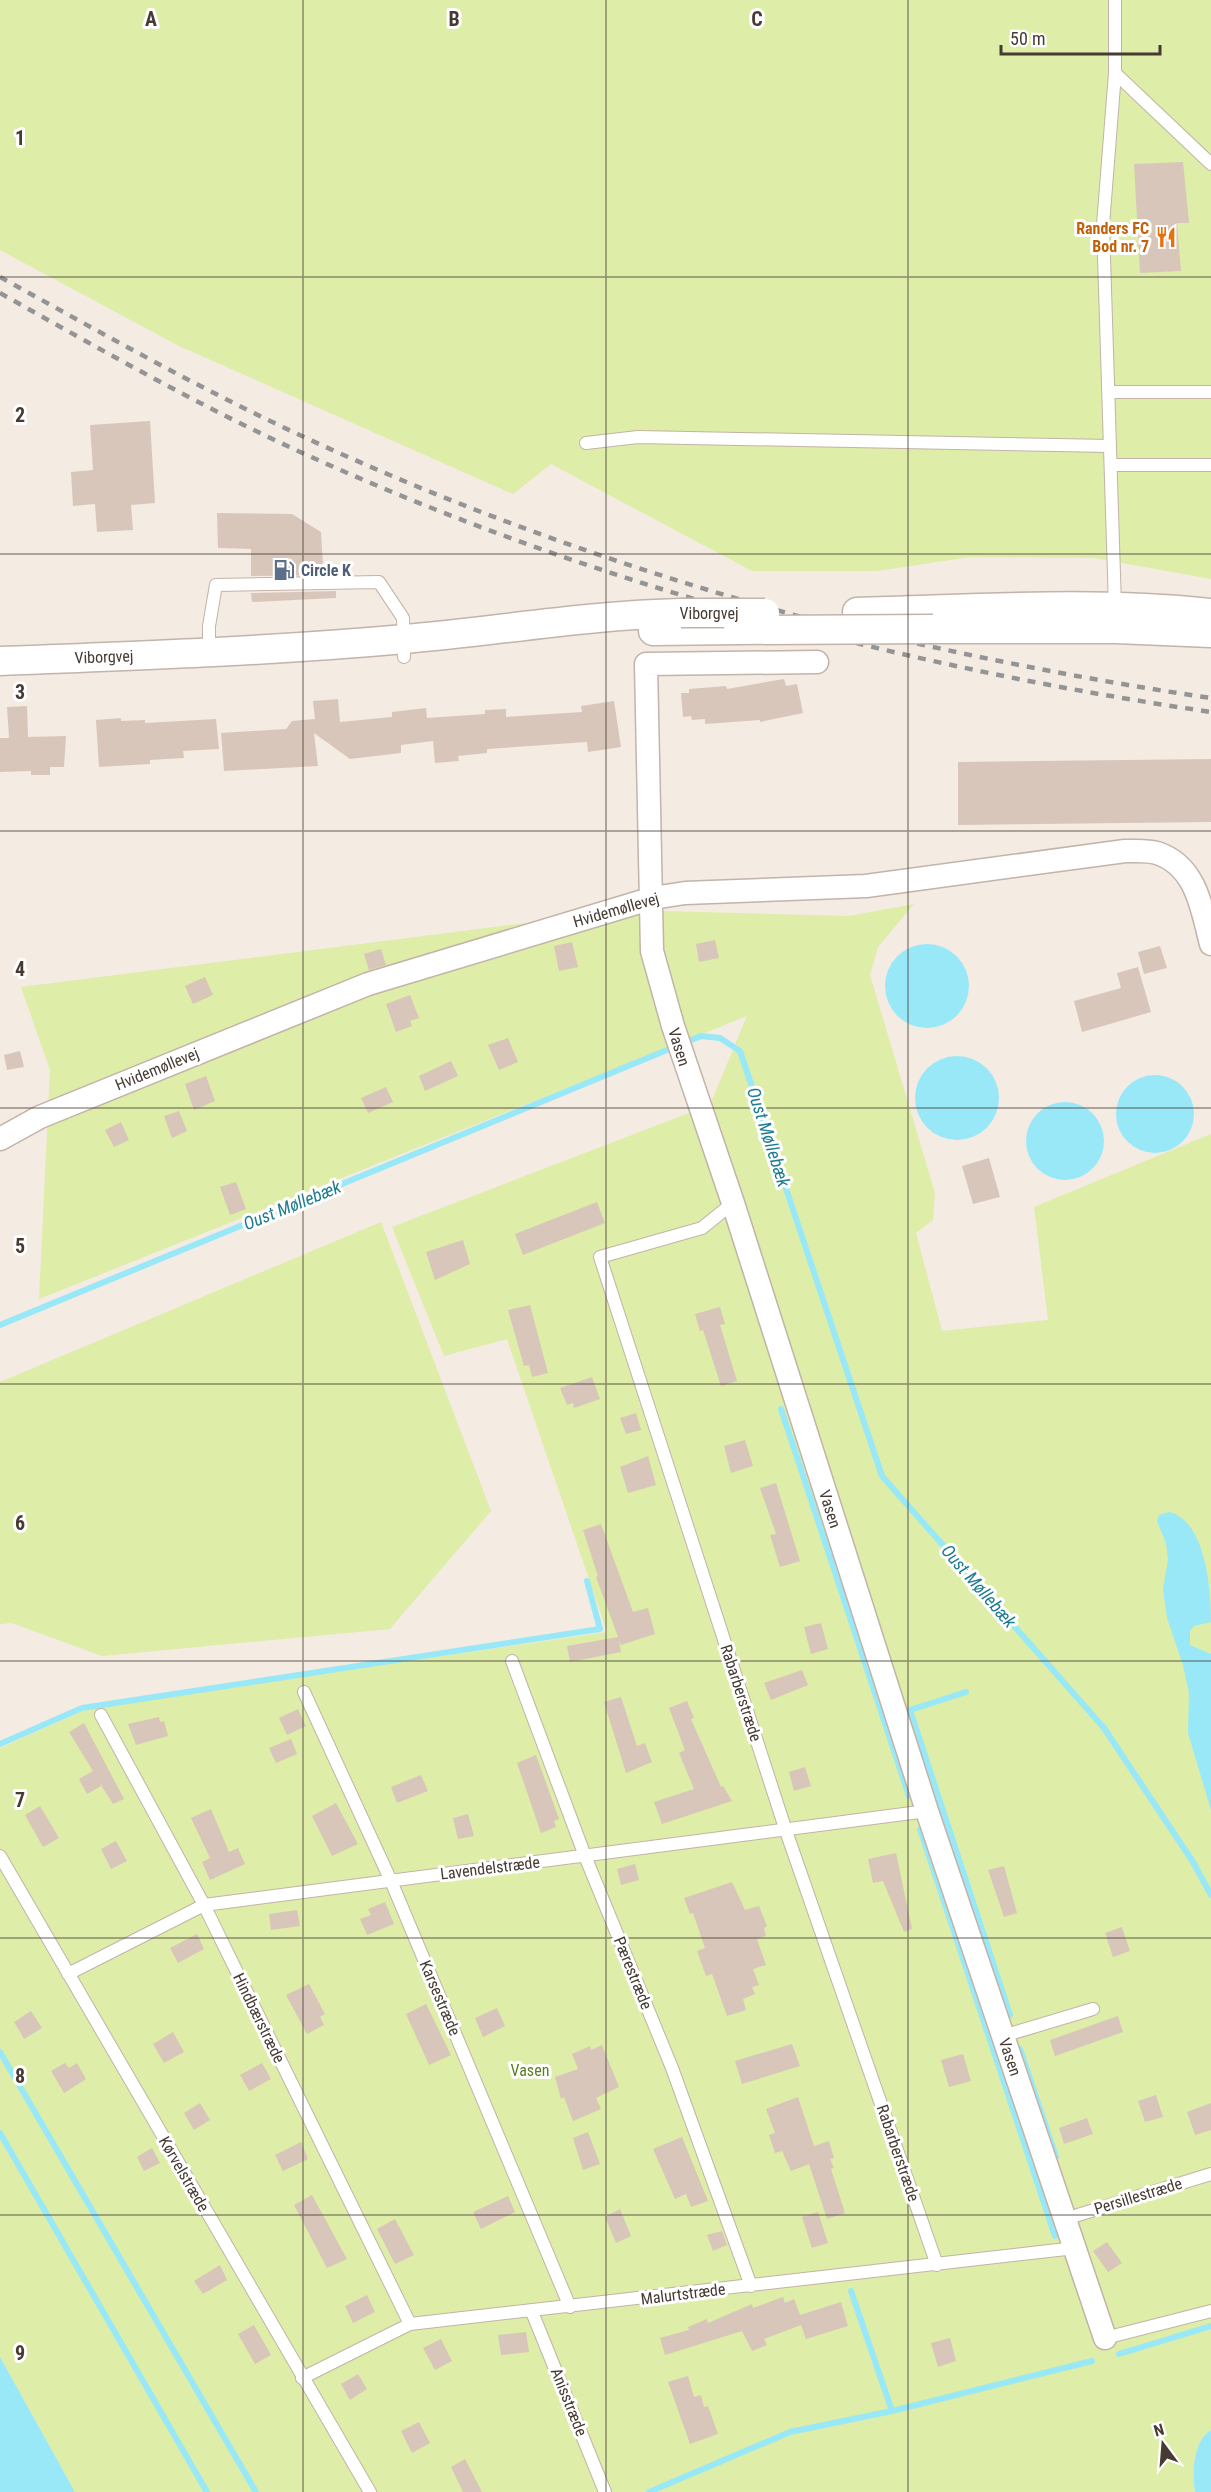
<svg xmlns="http://www.w3.org/2000/svg" width="1211" height="2492" viewBox="0 0 1211 2492" font-family="'Roboto Condensed',sans-serif">
  <style>
    .green { fill: #deeda7 }
    .water { fill: #98e8f8 }
    .lines { fill: none; stroke-linecap: round; stroke-linejoin: round }
    .stream { stroke: #98e8f8; stroke-width: 6 }
    .building { fill: #d9c6ba }
    .service-casing { stroke: #c3b3a8; stroke-width: 14 }
    .minor-casing { stroke: #c3b3a8; stroke-width: 25 }
    .tertiary-casing { stroke: #c3b3a8; stroke-width: 31 }
    .service { stroke: #fff; stroke-width: 12 }
    .minor { stroke: #fff; stroke-width: 22 }
    .tertiary { stroke: #fff; stroke-width: 28 }
    .rail { stroke: #949494; stroke-width: 4.5; stroke-dasharray: 8 8; stroke-linecap: butt }
    .tertiary-bridge-casing { stroke: #c3b3a8; stroke-width: 31; stroke-linecap: butt }
    .tertiary-bridge { stroke: #fff; stroke-width: 28 }
    .grid { fill: none; stroke: #463a33; stroke-width: 1.5; stroke-opacity: 0.55 }
    .labels { text-anchor: middle; dominant-baseline: central; stroke-width: 6; stroke-linejoin: round; paint-order: stroke }
    .food-label { font-size: 16px; font-weight: bold; fill: #c56008; stroke: #fff; text-anchor: end }
    .service-label { font-size: 16px; font-weight: bold; fill: #4e5e75; stroke: #fff; text-anchor: start }
    .street-label { font-size: 16px; fill: #463a33; stroke: #fff }
    .park-label { font-size: 16px; fill: #5a7d20; stroke: #fff }
    .water-label { font-size: 18px; font-style: italic; fill: #1d7c91; stroke: #fff }
    .grid-label { font-size: 20px; text-anchor: middle; font-weight: bold; fill: #463a33; stroke: #fff; stroke-width: 6; stroke-linejoin: round; paint-order: stroke }
  </style>
  <rect width="100%" height="100%" fill="#f4ebe3"/>
  <path class="green" d="M0,0H1211V579L1094,558L970,557L877,571H752L551,464L513,494L179,346L0,250Z
    M914,904L878,947L870,975L935,1193L933,1220L916,1233L942,1331L1048,1320L1034,1207L1211,1134V2430C1193,2441 1192,2473 1195,2492H75L0,2357V1748L92,1707L607,1632L507,1339L444,1356L392,1227L710,1105L747,1016L39,1299L50,1070L21,987L628,910L849,916Z
    M381,1222L491,1511L390,1629L102,1656L12,1623L0,1624V1382Z"/>
  <path class="water" d="M885 986a42 42 0 1 1 84 0a42 42 0 1 1-84 0Z
    M915 1098a42 42 0 1 1 84 0a42 42 0 1 1-84 0Z
    M1116 1114a39 39 0 1 1 78 0a39 39 0 1 1-78 0Z
    M1026 1141a39 39 0 1 1 78 0a39 39 0 1 1-78 0Z
    M1169,1512C1206,1520 1211,1591 1211,1622L1194,1626L1190,1631V1645L1211,1654V1810L1188,1733L1189,1693L1183,1665L1167,1618L1163,1589L1168,1560L1166,1543L1157,1521L1159,1515Z
    M0,2357L75,2492H0Z
    M1211,2430V2492H1195C1192,2473 1193,2441 1211,2430Z"/>
  <g class="lines">
    <path class="stream" d="M0,1325L701,1036L720,1038L740,1051L882,1476L1104,1728L1193,1862L1211,1895
      M781,1409L909,1796
      M966,1692L910,1710L1010,2015
      M0,1744L82,1708L600,1629L587,1581
      M920,1829L1055,2236
      M1020,2049L1056,2157
      M0,2052L256,2492
      M0,2133L207,2492
      M851,2291L892,2411
      M1119,2354L1211,2326
      M649,2492L790,2432L892,2411L1092,2361"/>
  </g>
  <path class="building" d="M1183,162L1189,223H1177L1181,271L1140,273L1134,164Z
    M150,421L155,503L131,505L133,530L97,532L95,504L73,506L71,472L93,470L90,425Z
    M217,513L292,514L321,532L323,566H336V575L251,576V549L218,548Z
    M336,591V598L252,602L251,593Z
    M784,679L786,686L797,684L803,713L760,722V720L705,724V719L692,720L691,716L683,717L681,693H689V689L726,686L727,689Z
    M338,699L340,722L392,717V712L426,708L427,718L485,714V710L506,709V717L582,712L581,706L614,701L621,747L588,752L587,742L487,749V753L458,756L459,761L435,763L433,741L401,745V753L350,759L314,733L318,766L224,771L221,733L286,729L292,721L315,719L313,701Z
    M27,706L28,737L66,736L64,767H50V775H31V771L0,772V738H9L7,707Z
    M121,718V721L145,720V723L216,719L219,749L183,751L184,758L150,760V764L99,767L96,720Z
    M1211,759V822L958,825V762Z
    M715,940L719,958L699,962L696,944Z
    M572,942L578,967L559,971L554,946Z
    M1160,946L1167,968L1144,974L1138,952Z
    M381,949L386,965L369,970L364,954Z
    M1138,967L1151,1012L1082,1032L1074,1001L1121,988L1117,973Z
    M205,977L213,995L193,1004L185,986Z
    M410,995L419,1018L410,1021L412,1026L396,1032L386,1004Z
    M508,1038L518,1062L499,1070L488,1045Z
    M20,1051L24,1067L7,1070L4,1055Z
    M451,1061L458,1076L425,1091L419,1076Z
    M206,1076L215,1101L194,1110L185,1084Z
    M386,1087L393,1102L368,1113L361,1098Z
    M179,1111L187,1131L172,1138L164,1116Z
    M121,1122L129,1140L114,1147L105,1130Z
    M989,1158L1000,1197L973,1204L962,1166Z
    M236,1182L246,1209L230,1215L220,1187Z
    M597,1202L605,1223L523,1255L515,1234Z
    M463,1240L470,1264L435,1280L426,1252Z
    M530,1305L548,1373L532,1377L529,1365L524,1366L508,1310Z
    M720,1307L725,1324L720,1325L737,1381L721,1386L703,1330L700,1331L695,1314Z
    M592,1377L600,1399L574,1408L573,1403L567,1405L560,1388Z
    M636,1413L641,1430L626,1434L620,1418Z
    M745,1440L753,1466L731,1473L724,1446Z
    M648,1456L656,1485L628,1493L620,1467Z
    M776,1483L800,1561L780,1567L770,1535L776,1534L760,1488Z
    M601,1524L633,1612L648,1608L655,1634L621,1645L619,1640L621,1652L570,1662L567,1646L618,1637L596,1577L598,1576L583,1530Z
    M821,1623L828,1649L811,1654L804,1627Z
    M802,1670L808,1685L771,1700L764,1683Z
    M621,1697L637,1746L645,1743L652,1762L626,1773L604,1702Z
    M687,1701L694,1718L691,1719L721,1787L723,1786L732,1801L662,1824L654,1802L694,1789L679,1753L685,1750L669,1708Z
    M298,1709L306,1726L287,1735L279,1718Z
    M159,1717L160,1722L164,1721L168,1736L136,1745L128,1724Z
    M84,1723L124,1799L113,1804L97,1779L101,1786L87,1794L79,1779L93,1771L69,1732Z
    M291,1739L297,1754L276,1763L269,1748Z
    M536,1755L559,1819L554,1821L556,1827L541,1833L517,1763Z
    M805,1767L811,1786L794,1791L789,1772Z
    M421,1775L428,1791L397,1803L391,1787Z
    M336,1803L358,1844L332,1856L312,1816Z
    M40,1806L59,1838L43,1847L25,1815Z
    M211,1809L229,1852L238,1848L245,1864L210,1880L202,1862L210,1858L191,1818Z
    M468,1814L474,1836L458,1839L453,1818Z
    M116,1841L127,1861L111,1869L101,1849Z
    M896,1853L912,1929L904,1932L883,1881L873,1883L868,1859Z
    M635,1864L639,1880L621,1885L617,1869Z
    M1004,1866L1017,1913L1004,1917L988,1870Z
    M732,1882L745,1910L759,1906L767,1926L764,1928L766,1936L757,1939L766,1965L753,1969L759,1985L752,1987L755,1994L743,1999L746,2010L727,2016L712,1974L706,1976L697,1951L705,1948L693,1913L690,1914L684,1898Z
    M385,1902L394,1924L367,1935L360,1919L371,1915L368,1909Z
    M297,1910L300,1926L271,1930L269,1914Z
    M1122,1927L1130,1951L1113,1957L1105,1933Z
    M197,1934L204,1949L178,1963L170,1948Z
    M309,1984L325,2014L320,2017L324,2025L307,2034L286,1995Z
    M426,2004L451,2055L429,2065L406,2014Z
    M497,2008L505,2026L483,2037L475,2018Z
    M31,2011L42,2028L24,2039L14,2022Z
    M1118,2016L1123,2032L1055,2056L1050,2040Z
    M173,2032L184,2052L164,2063L153,2044Z
    M792,2044L800,2066L742,2084L735,2061Z
    M602,2045L619,2087L596,2098L601,2109L573,2121L564,2097L561,2099L555,2077L578,2069L572,2054L590,2046L591,2050Z
    M963,2054L971,2081L949,2087L941,2060Z
    M65,2063L69,2068L77,2063L86,2079L64,2093L51,2071Z
    M262,2063L271,2079L249,2091L240,2075Z
    M1156,2095L1163,2117L1145,2122L1138,2101Z
    M798,2097L814,2146L829,2141L834,2158L830,2159L834,2168L831,2169L845,2213L827,2219L809,2164L791,2171L782,2151L775,2153L769,2135L775,2133L766,2109Z
    M200,2103L210,2120L194,2130L184,2113Z
    M1211,2103V2130L1195,2135L1187,2112Z
    M1087,2118L1093,2134L1064,2144L1059,2128Z
    M588,2132L600,2164L583,2170L573,2138Z
    M682,2137L708,2201L691,2207L686,2194L675,2199L653,2149Z
    M301,2142L308,2159L283,2171L275,2155Z
    M152,2148L160,2163L144,2171L137,2157Z
    M312,2195L347,2259L327,2268L294,2205Z
    M508,2196L515,2212L481,2229L473,2212Z
    M620,2209L631,2236L616,2243L605,2217Z
    M818,2212L828,2243L812,2248L802,2217Z
    M395,2219L414,2255L395,2264L377,2229Z
    M722,2231L727,2245L713,2251L707,2235Z
    M1107,2242L1122,2263L1108,2272L1093,2251Z
    M220,2265L227,2280L203,2294L194,2281Z
    M367,2295L375,2312L353,2323L345,2306Z
    M783,2297L785,2303L794,2299L800,2315L841,2302L848,2326L806,2339L801,2325L764,2339L767,2345L752,2351L742,2331L665,2355L660,2338L689,2330L688,2327L707,2319L708,2323L752,2304L753,2308Z
    M254,2325L271,2355L255,2364L238,2334Z
    M526,2332L529,2352L501,2355L498,2335Z
    M950,2338L956,2361L938,2367L931,2343Z
    M441,2339L452,2361L435,2370L423,2348Z
    M358,2374L367,2389L350,2400L341,2384Z
    M688,2376L694,2397L701,2395L704,2407L708,2406L718,2434L690,2444L668,2382Z
    M419,2422L430,2443L412,2453L401,2431Z
    M465,2459L482,2492H463L451,2467Z"/>
  <g class="lines">
    <defs>
      <path id="service" d="M1115,0V73L1103,225L1115,607
        M1115,73L1211,164
        M1109,392H1211
        M586,443L638,437L1110,446
        M1111,465H1211
        M209,652V626L216,585L379,582L403,618L404,657
        M733,1203L702,1228L600,1257L786,1831L937,2265
        M512,1661L585,1856L672,2068L751,2286
        M304,1692L391,1881L570,2307
        M101,1715L204,1905L410,2324
        M0,1856L370,2492
        M68,1974L204,1905L927,1811
        M1003,2036L1093,2009
        M1065,2219L1211,2174
        M532,2312L605,2492
        M1105,2338L1211,2311
        M302,2378L410,2324L1075,2248"/>
      <path id="minor" d="M817,662L646,664L652,951L673,1026L733,1203L927,1811L1105,2338
        M0,1139L40,1117L368,984L653,898L685,893L866,886L1125,851C1135,851 1148,850 1157,853C1197,866 1202,910 1211,944"/>
      <path id="tertiary" d="M857,612C975,609 1094,600 1211,613
        M933,629H1116L1211,633
        M653,631L738,630
        M0,661C135,656 270,651 405,639C497,631 588,615 681,613"/>
    </defs>
    <use href="#service" class="service-casing"/>
    <use href="#minor" class="minor-casing"/>
    <use href="#tertiary" class="tertiary-casing"/>
    <use href="#service" class="service"/>
    <use href="#minor" class="minor"/>
    <use href="#tertiary" class="tertiary"/>
    <path class="rail" d="M0,277C100,332 200,389 304,437C468,513 642,574 816,621C852,631 888,637 924,645C1019,666 1114,684 1211,698
      M0,293C98,348 196,404 298,451C587,583 897,666 1211,712"/>
    <defs>
      <path id="tertiary-bridge" d="M681,613H765
        M738,630L933,629"/>
    </defs>
    <use href="#tertiary-bridge" class="tertiary-bridge-casing"/>
    <use href="#tertiary-bridge" class="tertiary-bridge"/>
  </g>
  <path class="grid" d="M303,0V2492M606,0V2492M908,0V2492M0,277H1211M0,554H1211M0,831H1211M0,1108H1211M0,1384H1211M0,1661H1211M0,1938H1211M0,2215H1211"/>
  <defs>
    <symbol id="restaurant-bare" viewBox="-9 -9 18 18"><path d="M-5-6h1v4h1v-4h1v4h1v-4h1v5L-1.5 .5V6h-2V.5L-5-1ZM5-6V6H3V1.5H1.5Q1.5-4 5-6Z" fill="#e8710a" stroke="#fff" stroke-width="2.5" paint-order="stroke"/></symbol>
    <symbol id="fuel-bare" viewBox="-9 -9 18 18"><path d="M-5.5-6h7V0h2V4h1.3V-2.5L3-4.5l.8-.8L6-3V5H2.5V1h-1V6h-7ZM-4.2-4.7v3.2H.2V-4.7Z" fill="#5c6f8a" stroke="#fff" stroke-width="2.5" paint-order="stroke"/></symbol>
  </defs>
  <g fill-rule="evenodd">
    <use href="#restaurant-bare" x="1151" y="222" width="30" height="30"/>
    <use href="#fuel-bare" x="269" y="555" width="30" height="30"/>
  </g>
  <g class="labels">
    <g class="food-label">
      <text x="1149" y="228">Randers FC<tspan x="1149" dy="18">Bod nr. 7</tspan></text>
    </g>
    <g class="service-label">
      <text x="301" y="570">Circle K</text>
    </g>
    <g class="street-label">
      <text x="709" y="613">Viborgvej</text>
      <text transform="translate(104 657) rotate(-2)">Viborgvej</text>
      <text transform="translate(616 910) rotate(-16)">Hvidemøllevej</text>
      <text transform="translate(679 1047) rotate(73)">Vasen</text>
      <text transform="translate(157 1069) rotate(-22)">Hvidemøllevej</text>
      <text transform="translate(830 1509) rotate(72)">Vasen</text>
      <text transform="translate(741 1693) rotate(72)">Rabarberstræde</text>
      <text transform="translate(490 1868) rotate(-7)">Lavendelstræde</text>
      <text transform="translate(633 1973) rotate(68)">Pærestræde</text>
      <text transform="translate(440 1998) rotate(67)">Karsestræde</text>
      <text transform="translate(259 2018) rotate(64)">Hindbærstræde</text>
      <text transform="translate(1010 2057) rotate(71)">Vasen</text>
      <text transform="translate(898 2153) rotate(71)">Rabarberstræde</text>
      <text transform="translate(184 2174) rotate(60)">Kørvelstræde</text>
      <text transform="translate(1138 2196) rotate(-17)">Persillestræde</text>
      <text transform="translate(683 2294) rotate(-7)">Malurtstræde</text>
      <text transform="translate(569 2402) rotate(68)">Anisstræde</text>
    </g>
    <g class="park-label">
      <text x="530" y="2070">Vasen</text>
    </g>
    <g class="water-label">
      <text transform="translate(769 1137) rotate(72)">Oust Møllebæk</text>
      <text transform="translate(292 1205) rotate(-22)">Oust Møllebæk</text>
      <text transform="translate(979 1586) rotate(49)">Oust Møllebæk</text>
    </g>
  </g>
  <g class="grid-label">
    <text x="151" y="26">A</text>
    <text x="454" y="26">B</text>
    <text x="757" y="26">C</text>
    <text x="20" y="145">1</text>
    <text x="20" y="422">2</text>
    <text x="20" y="699">3</text>
    <text x="20" y="976">4</text>
    <text x="20" y="1253">5</text>
    <text x="20" y="1530">6</text>
    <text x="20" y="1807">7</text>
    <text x="20" y="2083">8</text>
    <text x="20" y="2360">9</text>
  </g>
  <g transform="translate(1163 2444) rotate(344)" stroke="#ffffff" stroke-width="4.5" paint-order="stroke">
  <path d="M0-4.5L10 22L0 15L-10 22Z" fill="#463a33"/>
  <text y="-9" font-size="16" font-weight="bold" text-anchor="middle" fill="#463a33">N</text>
  </g>
  <path d="M1001 45v9h159v-9" fill="none" stroke="#463a33" stroke-width="3"/>
  <text x="1010" y="45" font-size="18" fill="#463a33" stroke="#ffffff" stroke-width="4.5" paint-order="stroke">50 m</text>
</svg>
